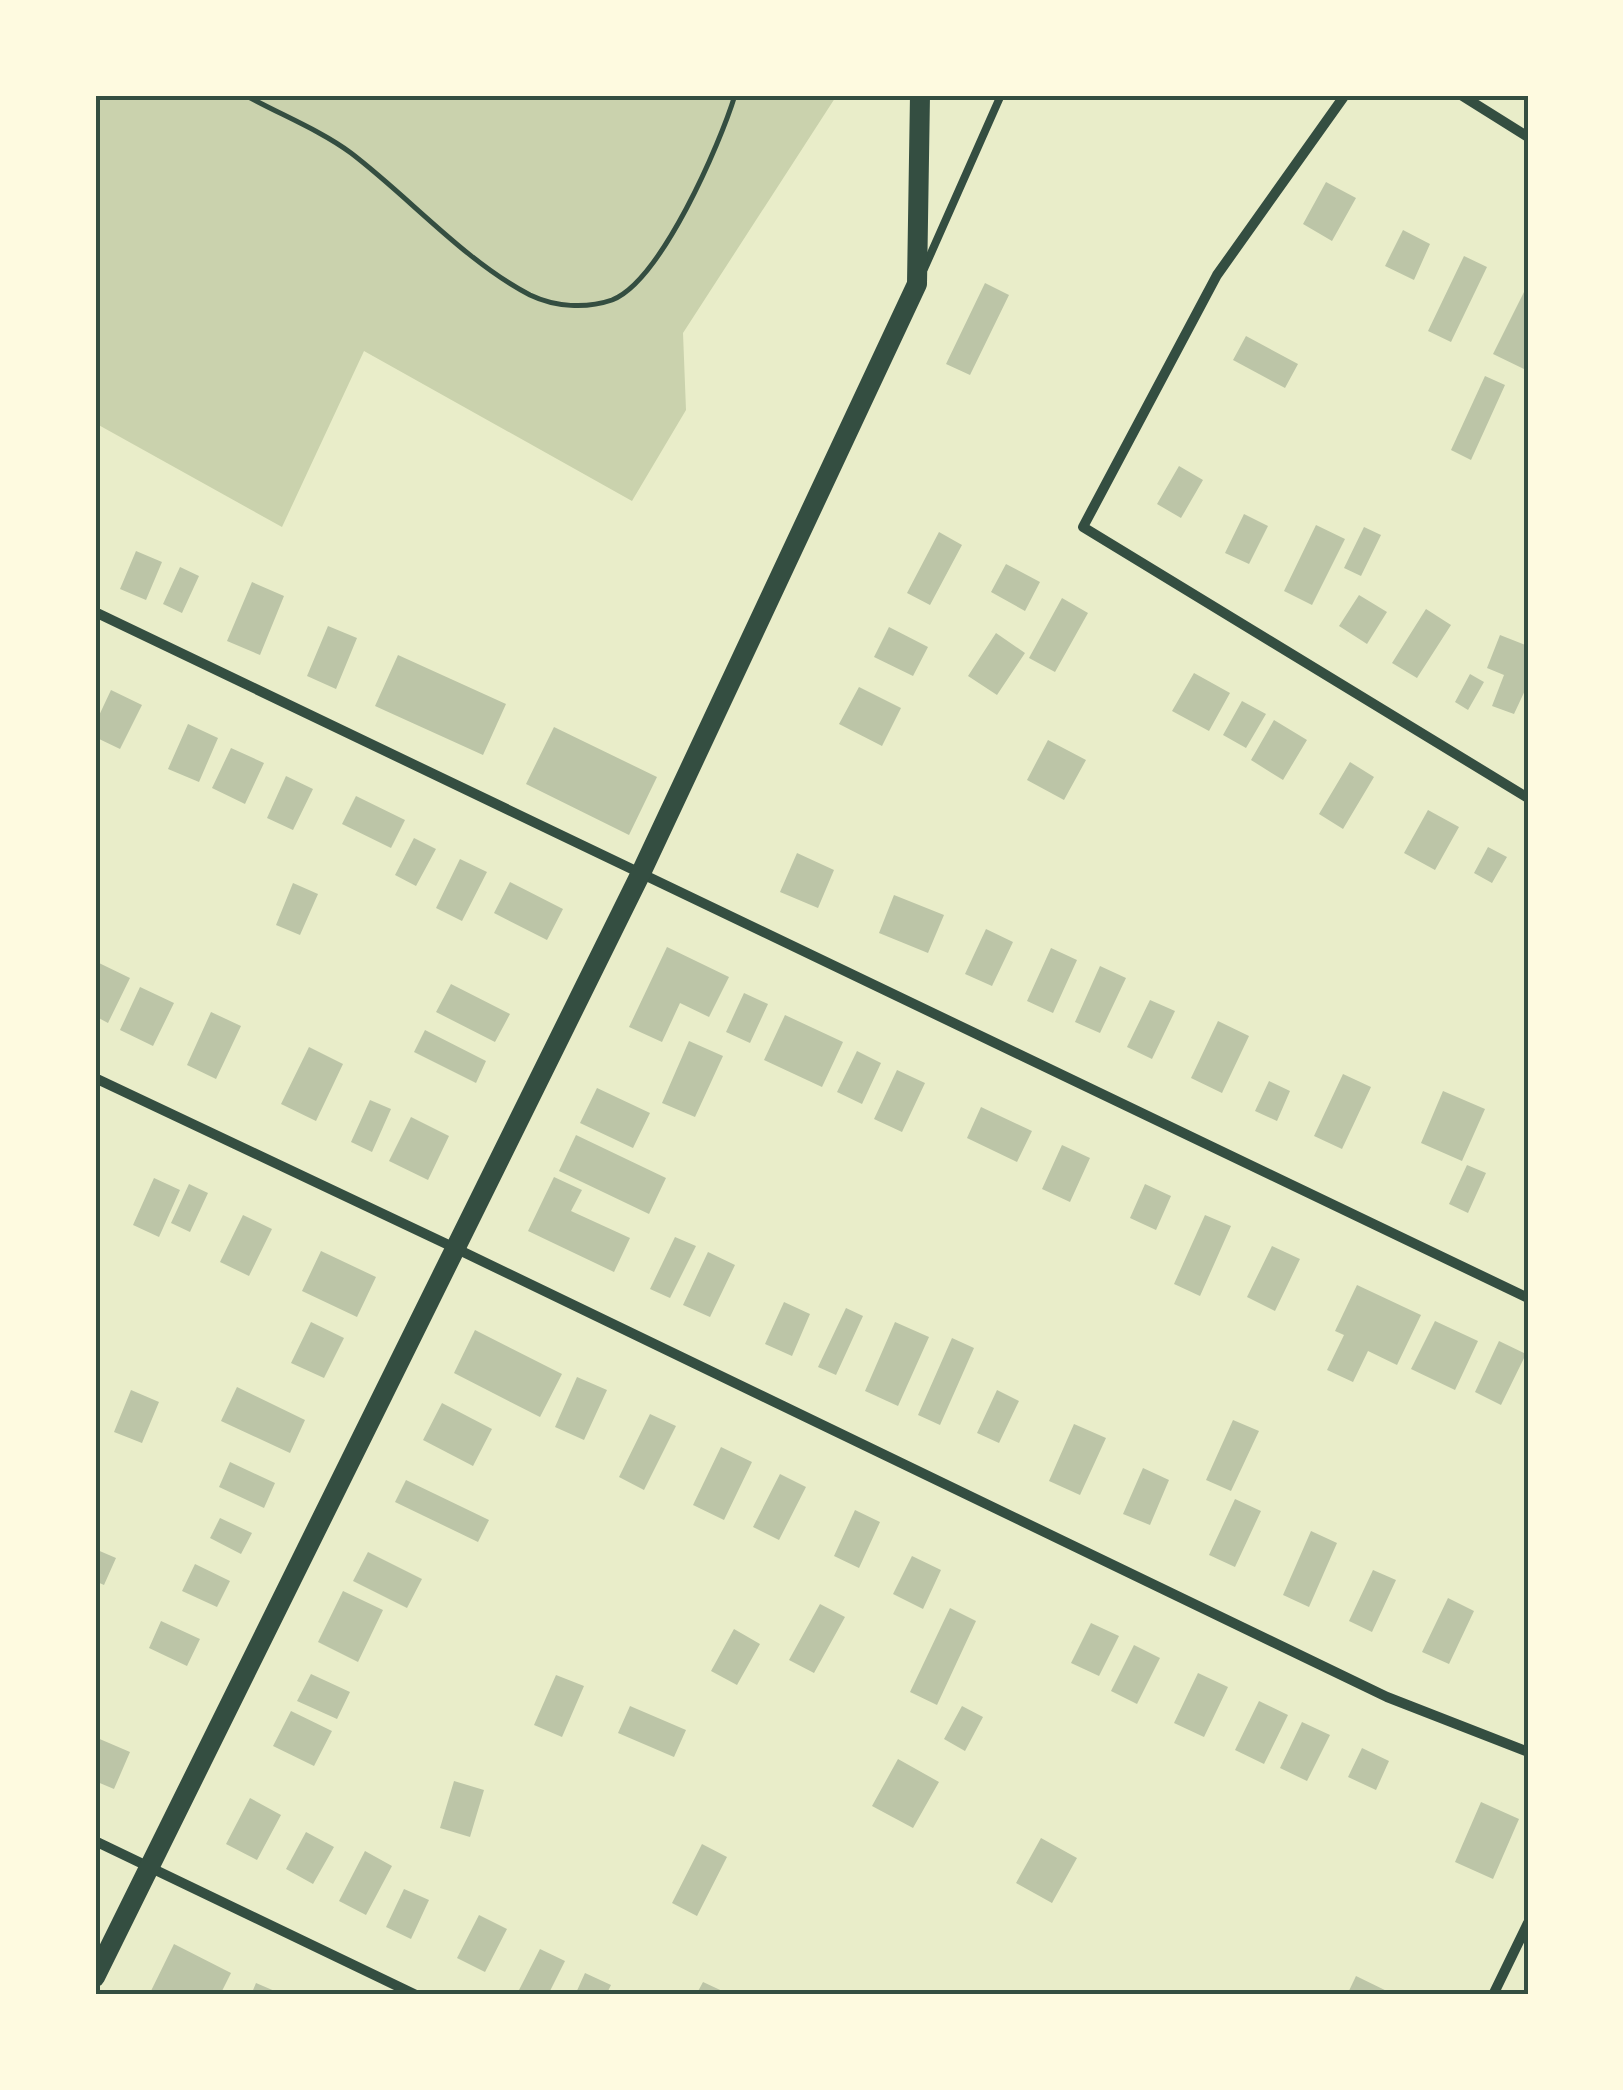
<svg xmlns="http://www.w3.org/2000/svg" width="1623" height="2090" viewBox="0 0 1623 2090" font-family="Arial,sans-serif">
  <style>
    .green { fill: #cad2ad }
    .building { fill: #bcc5a7 }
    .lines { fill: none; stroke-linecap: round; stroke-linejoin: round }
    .path { stroke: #344e41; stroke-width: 5 }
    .service { stroke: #344e41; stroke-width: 8 }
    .minor { stroke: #344e41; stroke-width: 10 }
    .secondary { stroke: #344e41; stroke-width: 20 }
    .neatline { fill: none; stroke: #344e41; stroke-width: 4 }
  </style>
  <rect width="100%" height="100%" fill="#e9edc9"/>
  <path class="green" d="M95,95H837L683,333L686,410L632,501L364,351L282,527L95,423Z"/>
  <path class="building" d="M1326,182L1356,198L1332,241L1303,224Z
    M1403,230L1430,244L1414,280L1385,266Z
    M1464,256L1487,267L1451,342L1428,331Z
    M985,283L1009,295L970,375L946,364Z
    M1524,292L1528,294V371L1493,354Z
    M1246,336L1298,364L1285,388L1233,360Z
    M1485,376L1505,385L1471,460L1451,450Z
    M1179,466L1203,480L1181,518L1157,504Z
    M1244,514L1268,526L1249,564L1225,553Z
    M1316,525L1345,539L1312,605L1284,591Z
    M1364,527L1381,535L1361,576L1344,568Z
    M939,532L962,545L930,605L907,593Z
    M136,551L162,562L146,600L120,589Z
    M1006,564L1040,582L1025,611L991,592Z
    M180,567L199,576L182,613L163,604Z
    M252,582L284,596L260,655L227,641Z
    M1359,595L1387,612L1367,644L1339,626Z
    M1062,598L1088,613L1055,672L1029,658Z
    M1426,609L1451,625L1417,678L1392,663Z
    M328,626L357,638L336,689L307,676Z
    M889,627L928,647L913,676L874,657Z
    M996,633L1025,653L997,695L968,676Z
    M1500,635L1528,646V684L1514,714L1492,706L1504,675L1487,668Z
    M398,655L506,704L483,755L375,706Z
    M1194,673L1230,693L1209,731L1172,711Z
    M1470,674L1484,682L1468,710L1455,702Z
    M859,687L901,708L882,746L839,724Z
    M111,690L142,705L120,749L95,737V724Z
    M1242,701L1266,714L1246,748L1223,735Z
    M1274,720L1307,740L1283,780L1251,760Z
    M188,724L218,738L199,782L168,769Z
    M554,727L657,777L629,835L526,784Z
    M1048,740L1086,760L1064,800L1027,780Z
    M231,748L264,763L245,804L212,788Z
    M1350,762L1374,777L1343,829L1319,814Z
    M286,776L313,789L293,830L267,818Z
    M356,796L405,820L391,848L342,824Z
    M1428,810L1459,827L1435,870L1404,853Z
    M414,838L436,849L416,886L395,875Z
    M1488,847L1507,857L1492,883L1474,873Z
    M797,853L834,870L818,908L780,892Z
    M460,859L487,872L462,921L436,908Z
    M510,882L563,909L547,940L494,913Z
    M293,883L318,894L300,935L276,925Z
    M894,895L944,915L928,953L879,933Z
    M986,929L1013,942L992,986L965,974Z
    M667,947L729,977L709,1017L680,1003L662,1042L629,1027Z
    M1051,948L1077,960L1053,1013L1027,1001Z
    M99,963L130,978L108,1023L95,1016V971Z
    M1100,966L1126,978L1100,1033L1075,1022Z
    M451,984L510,1014L495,1042L436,1012Z
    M140,987L174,1003L153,1046L120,1030Z
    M744,993L768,1004L750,1043L726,1032Z
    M1150,1000L1175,1011L1152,1059L1127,1047Z
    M211,1012L241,1026L216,1079L187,1065Z
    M785,1015L843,1042L822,1087L764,1060Z
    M1218,1021L1249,1036L1222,1093L1191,1078Z
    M425,1030L486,1061L476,1083L414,1052Z
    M689,1041L723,1056L695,1117L662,1103Z
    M309,1047L343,1064L316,1121L281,1104Z
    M857,1051L881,1063L862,1104L837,1092Z
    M897,1070L925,1083L902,1132L874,1119Z
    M1343,1074L1371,1087L1342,1149L1314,1136Z
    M1269,1081L1290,1091L1277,1121L1255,1111Z
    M597,1088L650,1113L633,1148L580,1123Z
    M1443,1091L1485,1109L1462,1161L1421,1143Z
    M370,1100L391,1109L372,1152L351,1142Z
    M981,1107L1032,1131L1017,1162L967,1138Z
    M411,1117L449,1136L428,1180L389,1161Z
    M576,1135L666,1178L649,1214L559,1171Z
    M1062,1145L1090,1158L1070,1202L1042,1189Z
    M1467,1165L1486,1173L1468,1213L1449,1204Z
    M554,1177L582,1190L571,1211L630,1238L614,1272L528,1231Z
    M154,1178L180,1190L159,1237L133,1225Z
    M189,1184L208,1193L190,1232L171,1223Z
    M1145,1184L1171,1196L1156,1230L1130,1218Z
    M243,1215L272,1229L249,1276L220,1262Z
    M1205,1215L1231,1226L1200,1296L1174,1284Z
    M675,1237L696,1246L670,1298L650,1289Z
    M1272,1246L1300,1259L1275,1311L1247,1297Z
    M321,1251L376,1277L357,1317L302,1291Z
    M708,1252L735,1265L710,1317L683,1305Z
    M1357,1285L1421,1315L1397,1365L1368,1351L1353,1382L1327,1370L1344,1335L1335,1331Z
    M784,1302L810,1314L792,1356L765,1344Z
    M846,1308L863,1316L836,1375L818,1367Z
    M1435,1321L1478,1341L1455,1390L1411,1369Z
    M311,1322L344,1338L324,1378L291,1363Z
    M895,1322L929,1337L898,1406L865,1391Z
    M475,1330L562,1374L540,1417L454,1373Z
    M952,1338L974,1348L940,1425L918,1415Z
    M1499,1341L1526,1354L1501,1405L1475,1392Z
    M577,1377L607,1390L584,1440L555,1427Z
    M237,1387L305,1420L290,1453L221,1421Z
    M131,1390L159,1402L142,1443L114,1432Z
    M997,1390L1019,1401L999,1443L977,1433Z
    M442,1403L492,1429L473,1466L423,1440Z
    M650,1414L676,1426L644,1490L619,1477Z
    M1233,1420L1259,1431L1231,1491L1206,1480Z
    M1074,1424L1106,1438L1080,1495L1049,1481Z
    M721,1447L752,1462L724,1520L693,1505Z
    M230,1462L275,1483L264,1508L219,1487Z
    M1143,1468L1169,1480L1150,1525L1123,1514Z
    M780,1474L806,1487L779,1540L753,1527Z
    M406,1480L489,1520L478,1542L395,1502Z
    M1235,1499L1261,1511L1235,1567L1209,1555Z
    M855,1510L880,1522L859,1568L834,1556Z
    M220,1518L252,1533L241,1554L210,1538Z
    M1311,1531L1337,1543L1309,1607L1283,1595Z
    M95,1549L116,1558L104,1585L95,1581Z
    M368,1552L422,1579L407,1608L353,1581Z
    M912,1556L941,1570L923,1609L893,1594Z
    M195,1564L230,1581L217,1607L182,1591Z
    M1373,1570L1396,1580L1372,1632L1349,1621Z
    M343,1591L383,1610L358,1662L318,1642Z
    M1448,1598L1474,1611L1449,1664L1422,1652Z
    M820,1604L845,1617L814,1673L789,1660Z
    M950,1608L976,1621L937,1705L910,1692Z
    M161,1621L200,1639L187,1666L149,1648Z
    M1091,1623L1119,1636L1099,1676L1071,1663Z
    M734,1629L760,1644L737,1685L711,1671Z
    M1134,1645L1160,1658L1137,1704L1111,1691Z
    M1198,1673L1228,1687L1204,1737L1174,1723Z
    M311,1674L350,1692L337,1719L297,1701Z
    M556,1675L584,1686L562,1737L534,1725Z
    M1259,1701L1288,1715L1264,1764L1235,1750Z
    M630,1706L686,1730L674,1757L618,1733Z
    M962,1706L983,1717L965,1751L944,1739Z
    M291,1711L332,1731L314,1766L273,1746Z
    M1302,1722L1330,1735L1307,1781L1280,1768Z
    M95,1737L130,1752L114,1789L95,1781Z
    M1362,1748L1389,1761L1376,1790L1348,1777Z
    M898,1759L939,1782L913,1828L872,1806Z
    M454,1781L484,1790L470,1837L440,1828Z
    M250,1798L281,1815L257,1860L226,1844Z
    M1481,1802L1519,1819L1493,1879L1455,1862Z
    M306,1832L334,1847L313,1884L286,1869Z
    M1041,1838L1077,1858L1052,1903L1016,1883Z
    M702,1844L727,1857L697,1916L672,1903Z
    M365,1851L392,1866L366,1915L339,1901Z
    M404,1889L429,1900L411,1939L386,1927Z
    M479,1915L507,1929L485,1972L457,1958Z
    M174,1944L231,1973L220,1995H149Z
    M540,1949L565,1961L548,1995H529L519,1990Z
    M585,1973L611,1985L606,1995H575Z
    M1356,1976L1395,1995H1347Z
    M703,1982L731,1995H696Z
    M256,1983L284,1995H251Z"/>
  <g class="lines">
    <path class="path" d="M245,95C279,114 320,130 351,153C410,198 466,262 530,295C555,307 586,309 612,300C661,281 720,144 735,95"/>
    <path class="service" d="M924,269L1001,95"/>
    <path class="minor" d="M1345,95L1217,275L1083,527L1528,798
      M1461,95L1528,137
      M95,612L1528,1298
      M95,1078L455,1248L1387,1697L1528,1752
      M95,1841L416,1995
      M1493,1995L1528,1923"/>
    <path class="secondary" d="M95,1977L640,875L917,284L920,95"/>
  </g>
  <rect width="1623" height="2090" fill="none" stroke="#fefae0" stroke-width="195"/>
  <rect x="98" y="98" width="1428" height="1894" class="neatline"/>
</svg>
